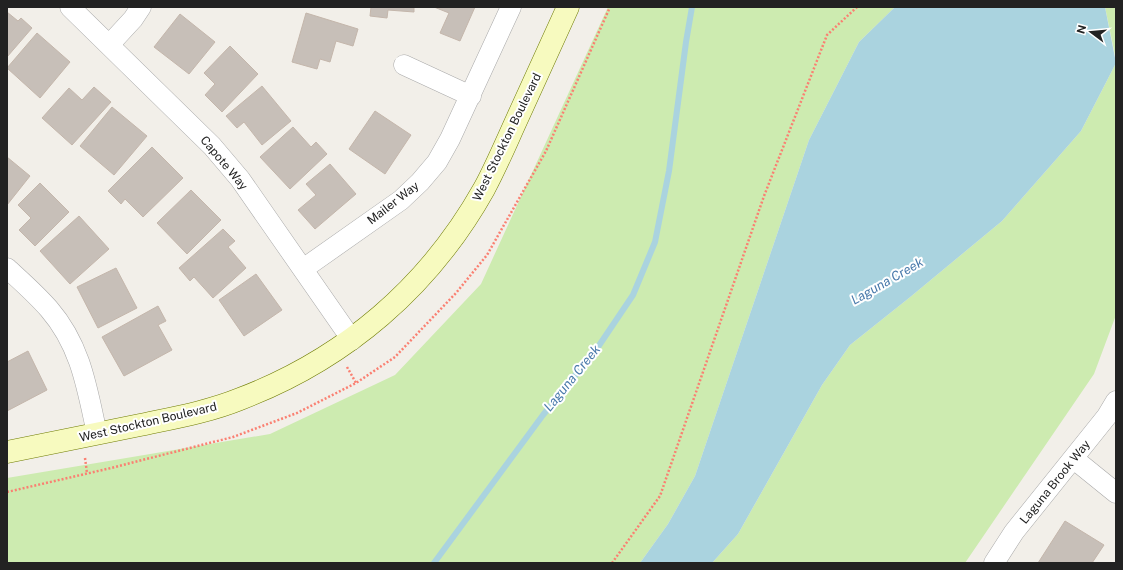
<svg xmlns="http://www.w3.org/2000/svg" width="1123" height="570" viewBox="0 0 1123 570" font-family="'Public Sans',sans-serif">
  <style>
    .grass { fill: #cdebb0 }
    .water { fill: #aad3df }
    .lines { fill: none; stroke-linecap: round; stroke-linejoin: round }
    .stream { stroke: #aad3df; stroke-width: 6 }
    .building { fill: #c7bfb8; stroke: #c4b6ab }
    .street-casing { stroke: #a9a9a9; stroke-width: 21 }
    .secondary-casing { stroke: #707d05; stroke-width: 23 }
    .path { stroke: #fa8072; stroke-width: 2.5; stroke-dasharray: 2 2; stroke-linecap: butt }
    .street { stroke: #fff; stroke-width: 20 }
    .secondary { stroke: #f7fabf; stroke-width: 22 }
    .labels { text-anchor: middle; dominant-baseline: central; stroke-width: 4; stroke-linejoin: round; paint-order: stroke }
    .street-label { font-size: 12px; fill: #222; stroke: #fff }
    .water-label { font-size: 13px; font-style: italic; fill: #4a7aab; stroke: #fff }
  </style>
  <rect width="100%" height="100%" fill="#f2efe9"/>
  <path class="grass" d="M608,7H895L859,42L809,140L695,476L668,524L640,563H7V478L270,434L395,375L481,284Z
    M1105,7H1116V60Z
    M1116,63V315L1094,374L965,563H712L738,534L822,385L850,345L909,298L1002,221L1081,131Z"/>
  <path class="water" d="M895,7H1105L1116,63L1081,131L1002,221L909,298L850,345L822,385L738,534L712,563H640L668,524L695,476L809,140L859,42Z"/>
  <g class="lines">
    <path class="stream" d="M434,563L543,415L598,347L633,295L655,242L669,171L686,42L692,7"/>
  </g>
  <path class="building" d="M371,7H414V12L388,10L387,18L370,16Z
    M434,7H475L460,41L440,33L449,13Z
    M7,12L18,21L21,18L32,28L7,57Z
    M306,13L358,29L353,46L336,41L330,62L320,59L317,69L292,62Z
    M180,14L215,42L189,74L154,47Z
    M37,33L70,62L40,98L7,68Z
    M230,46L258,74L222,112L205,95L215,84L204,73Z
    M262,86L291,121L262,145L244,122L237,128L226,116Z
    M94,87L111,102L72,145L42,118L69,88L82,100Z
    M112,107L147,136L114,175L80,146Z
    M375,111L411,135L385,174L349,149Z
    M293,127L311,147L316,142L327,154L290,189L260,157Z
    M152,147L183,178L143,217L125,199L121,204L108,191Z
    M7,157L30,176L7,205Z
    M330,164L356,194L315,229L298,210L316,195L306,184Z
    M40,183L69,212L35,246L19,230L31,218L18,205Z
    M191,190L221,220L187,254L157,223Z
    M79,216L109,249L70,284L40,251Z
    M223,229L235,241L228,247L246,268L213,298L194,277L190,281L179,268Z
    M116,268L137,308L98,328L77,287Z
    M256,274L282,310L244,336L219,300Z
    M158,306L166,321L158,325L172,350L124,376L102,337Z
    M28,351L47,390L7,411V362Z
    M1065,521L1104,545L1092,563H1038Z"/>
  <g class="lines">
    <defs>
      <path id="street" d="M70,7L212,146L240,179L352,340
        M109,45L133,19L141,7
        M404,65L471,96
        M7,268C21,281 36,294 49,309C81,346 87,388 97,434
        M303,269L401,200L420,182L437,162L450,139L511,7
        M1074,459L1116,493
        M994,563L1014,532L1107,416L1116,401"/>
      <path id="secondary" d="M7,452C51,443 95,434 140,425C173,418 208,412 240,399C345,359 429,287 484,189C496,167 506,143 517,119C534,82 551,44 568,7"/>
    </defs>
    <use href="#street" class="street-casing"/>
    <use href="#secondary" class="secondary-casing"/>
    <path class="path" d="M347,367L356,383
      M85,458L87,473
      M7,492L111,468L233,437L297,413L356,383L395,357L456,293L487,255L546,151L610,7
      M612,563L660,496L764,196L827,35L857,7"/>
    <use href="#street" class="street"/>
    <use href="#secondary" class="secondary"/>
  </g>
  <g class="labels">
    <g class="street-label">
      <text transform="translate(507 137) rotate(-64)">West Stockton Boulevard</text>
      <text transform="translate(224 163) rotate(50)">Capote Way</text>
      <text transform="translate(393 203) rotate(-38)">Mailer Way</text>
      <text transform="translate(148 422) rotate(-13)">West Stockton Boulevard</text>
      <text transform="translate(1055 482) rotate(-51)">Laguna Brook Way</text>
    </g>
    <g class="water-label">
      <text transform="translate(887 281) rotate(-30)">Laguna Creek</text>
      <text transform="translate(572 378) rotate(-51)">Laguna Creek</text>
    </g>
  </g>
  <rect width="1123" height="570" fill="none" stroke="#222222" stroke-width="16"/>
  <g transform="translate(1091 32) rotate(286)" stroke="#ffffff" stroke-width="3" paint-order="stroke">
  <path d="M0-3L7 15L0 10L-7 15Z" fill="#222222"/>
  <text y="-6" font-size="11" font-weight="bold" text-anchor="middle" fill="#222222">N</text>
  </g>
</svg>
